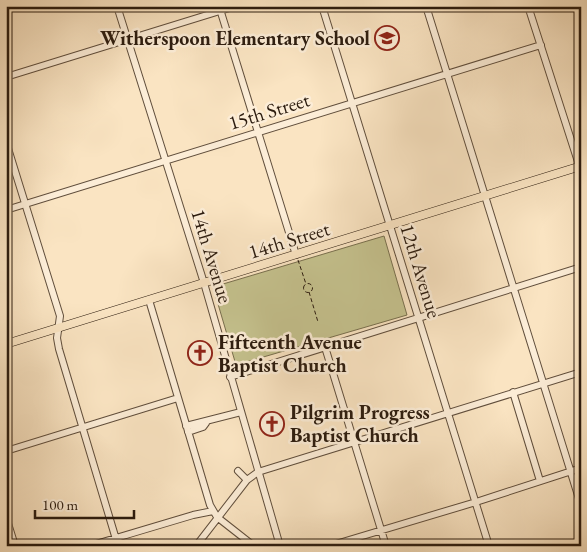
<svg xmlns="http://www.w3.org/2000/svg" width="587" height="552" viewBox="0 0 587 552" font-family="'EB Garamond',serif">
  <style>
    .green { fill: #c5c28e; stroke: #786f4e }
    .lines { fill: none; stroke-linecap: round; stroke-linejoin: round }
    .minor-casing { stroke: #604e3c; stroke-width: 8 }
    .major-casing { stroke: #2c1c0f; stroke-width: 9 }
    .path { stroke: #2c1c0f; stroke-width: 1; stroke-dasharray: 4 2.5; stroke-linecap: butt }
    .minor { stroke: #fcedd7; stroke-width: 6 }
    .major { stroke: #fae4c2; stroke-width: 8 }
    .labels { text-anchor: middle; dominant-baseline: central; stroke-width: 5; stroke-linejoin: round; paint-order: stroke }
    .poi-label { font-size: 20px; font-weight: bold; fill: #2c1c0f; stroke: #fcedd7; text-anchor: start }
    .street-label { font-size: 20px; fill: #2c1c0f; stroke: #fcedd7 }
  </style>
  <rect width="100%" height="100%" fill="#fae4c2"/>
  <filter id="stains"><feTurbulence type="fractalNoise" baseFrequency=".004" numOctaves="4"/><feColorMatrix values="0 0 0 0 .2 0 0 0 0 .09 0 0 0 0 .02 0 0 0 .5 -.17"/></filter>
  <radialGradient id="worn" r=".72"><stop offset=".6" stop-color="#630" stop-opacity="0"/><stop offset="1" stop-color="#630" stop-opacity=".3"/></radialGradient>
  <path class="green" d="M384,236L407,315L236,365L213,287Z"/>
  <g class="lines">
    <defs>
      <path id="minor" d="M117,6L204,283L280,546
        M219,6L296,255
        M322,6L489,546
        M426,6L581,505
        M528,6L581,171
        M6,77L236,6
        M6,142L60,316L57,338L59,349L118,546
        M6,210L541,45
        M149,300L210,505L217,517L254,546
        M325,347L386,546
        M230,377L581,267
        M513,392L540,481
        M186,426L241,412
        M188,432L203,427L206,423
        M6,451L178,398
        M238,471L247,480
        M6,517L15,546
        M89,546L193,515L213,511
        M196,546L247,480L258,472L581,372
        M329,546L476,502L581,468"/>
      <path id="major" d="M6,344L581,166"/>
    </defs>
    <use href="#minor" class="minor-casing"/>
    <use href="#major" class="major-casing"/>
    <path class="path" d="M298,260L306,284
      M303.5 288a4.5 4.5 0 1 1 9 0a4.5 4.5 0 1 1-9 0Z
      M309,292L318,322"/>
    <use href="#minor" class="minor"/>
    <use href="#major" class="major"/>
  </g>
  <defs>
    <symbol id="school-ring" viewBox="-11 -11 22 22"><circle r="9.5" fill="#fcedd7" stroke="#8f2418" stroke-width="1.5"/><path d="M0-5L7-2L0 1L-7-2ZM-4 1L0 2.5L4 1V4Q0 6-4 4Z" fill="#8f2418"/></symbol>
    <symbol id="church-ring" viewBox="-11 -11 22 22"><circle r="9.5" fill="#fcedd7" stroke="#8f2418" stroke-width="1.5"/><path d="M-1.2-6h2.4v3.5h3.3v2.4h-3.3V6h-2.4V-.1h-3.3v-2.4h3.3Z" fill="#8f2418"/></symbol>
  </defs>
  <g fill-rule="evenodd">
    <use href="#school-ring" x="373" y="24" width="28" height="28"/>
    <use href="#church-ring" x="186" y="339" width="28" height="28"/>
    <use href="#church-ring" x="258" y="410" width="28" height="28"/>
  </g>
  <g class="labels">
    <g class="poi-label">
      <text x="370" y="38" text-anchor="end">Witherspoon Elementary School</text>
      <text x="218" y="342">Fifteenth Avenue<tspan x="218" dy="23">Baptist Church</tspan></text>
      <text x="290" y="412">Pilgrim Progress<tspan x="290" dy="23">Baptist Church</tspan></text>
    </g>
    <g class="street-label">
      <text transform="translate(269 111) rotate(-17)">15th Street</text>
      <text transform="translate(289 240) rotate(-17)">14th Street</text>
      <text transform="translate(212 256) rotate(73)">14th Avenue</text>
      <text transform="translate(421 271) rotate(73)">12th Avenue</text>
    </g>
  </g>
  <rect width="587" height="552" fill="none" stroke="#fae4c2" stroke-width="25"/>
  <rect x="8" y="8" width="572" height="537" fill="none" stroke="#2c1c0f" stroke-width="2.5"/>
  <rect x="12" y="12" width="562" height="527" fill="none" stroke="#2c1c0f"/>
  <path d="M35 510v8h99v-8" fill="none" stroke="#2c1c0f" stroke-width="2.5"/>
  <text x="42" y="510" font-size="15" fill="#2c1c0f" stroke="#fcedd7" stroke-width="4" paint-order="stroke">100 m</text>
  <rect width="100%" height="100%" filter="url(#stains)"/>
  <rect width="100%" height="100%" fill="url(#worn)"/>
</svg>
